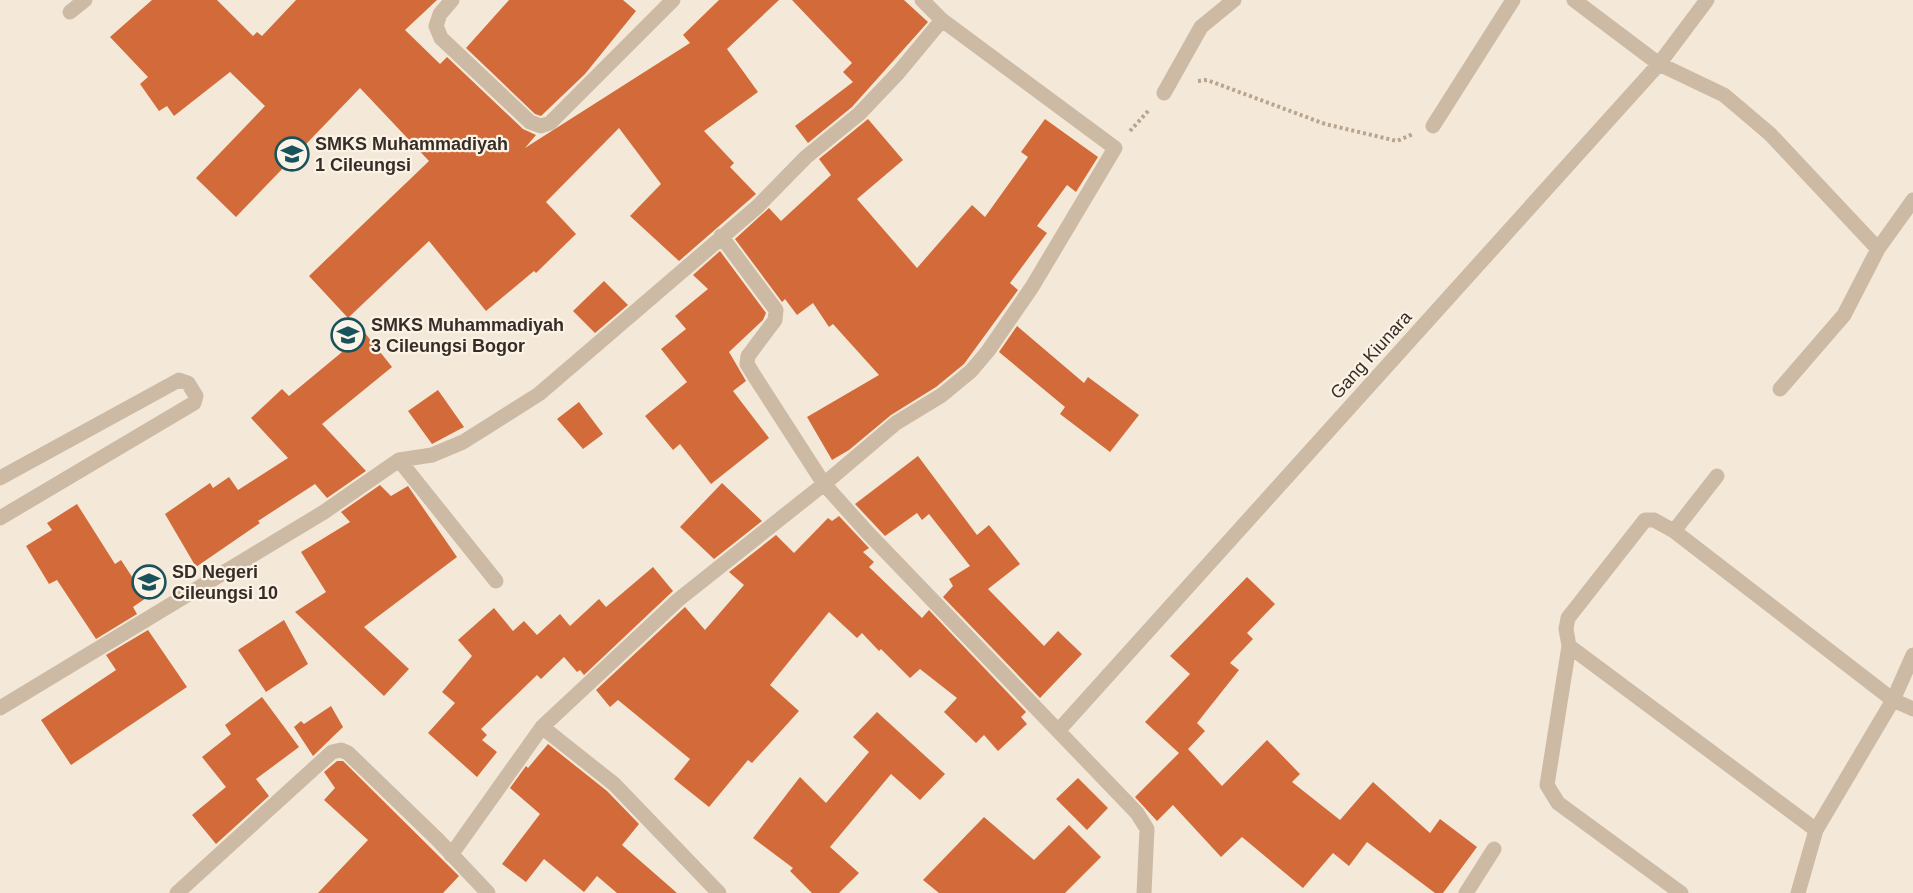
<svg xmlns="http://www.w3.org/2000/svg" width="1913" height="893" viewBox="0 0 1913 893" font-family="Arial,sans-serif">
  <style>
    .building { fill: #d26b39 }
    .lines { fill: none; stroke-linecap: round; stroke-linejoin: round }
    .path { stroke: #b9a48e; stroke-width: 4; stroke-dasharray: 3 3; stroke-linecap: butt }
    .minor { stroke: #cdbaa4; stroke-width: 15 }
    .labels { text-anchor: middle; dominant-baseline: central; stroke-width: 4.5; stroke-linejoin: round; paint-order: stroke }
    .poi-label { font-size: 18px; font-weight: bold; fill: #382d26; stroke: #fbf3e6; text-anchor: start }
    .street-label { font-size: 18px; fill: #382d26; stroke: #fbf3e6 }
  </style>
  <rect width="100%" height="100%" fill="#f4e9d9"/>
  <path class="building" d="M152,0H217L253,36L257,32L262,36L296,0H437L405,30L440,64L447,57L523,129L536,135L525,148L690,43L683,35L719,0H779L727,49L758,92L704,131L734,163L730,167L756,194L679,261L630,216L661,184L619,128L546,202L576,234L536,273L534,271L486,311L429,241L348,318L309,276L429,161L360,88L236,217L196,178L265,106L230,72L174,116L167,106L159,111L140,84L148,77L110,37Z
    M509,0H623L636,11L585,74L541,116L535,114L466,48Z
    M792,0H904L928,22L852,107L808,143L795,126L853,82L843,72L852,63Z
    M868,119L903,160L857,199L917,268L972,205L985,217L1028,157L1021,152L1045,119L1098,157L1076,192L1067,185L1037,226L1047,233L1010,283L1018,290L964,364L936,387L891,415L849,450L832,460L807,417L879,375L833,324L829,327L813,303L797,315L785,299L782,302L735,239L769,208L781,221L831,175L819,159Z
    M720,251L766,313L763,320L729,352L746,381L733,391L769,438L711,484L680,444L673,450L645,416L687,382L661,349L686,329L675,316L708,289L693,275Z
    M604,281L628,305L595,333L573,311Z
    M1017,326L1084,383L1088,377L1139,415L1110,452L1060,414L1065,407L999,352Z
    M365,333L392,367L322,424L366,471L327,498L315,484L258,521L260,523L196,567L165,514L210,483L213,488L229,477L238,490L288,458L251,418L282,389L289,396Z
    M438,390L464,427L432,444L408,411Z
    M579,402L603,434L583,449L557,419Z
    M918,456L977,535L989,525L1020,564L988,589L1044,646L1058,631L1082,654L1040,698L943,597L953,586L949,579L970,566L929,514L922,520L917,513L885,536L855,504Z
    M722,483L762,521L714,559L680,527Z
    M380,485L391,496L408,486L457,557L364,627L409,669L384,696L295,612L326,592L301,552L350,522L341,512Z
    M77,504L115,564L121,560L146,598L133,607L137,614L96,639L57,580L49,584L26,546L52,530L47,523Z
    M839,516L869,548L863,552L874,562L869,567L922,618L929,610L1026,712L1021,717L1027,724L998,751L984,735L976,743L944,712L957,698L920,669L910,678L881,649L879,651L862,633L857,638L829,612L770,685L799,711L752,763L748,760L709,807L674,779L690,759L618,700L610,707L596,690L685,607L705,630L744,585L729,572L776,535L794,553L828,518L832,521Z
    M653,567L673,591L584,675L580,670L577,672L564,657L541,679L537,675L481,729L487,735L482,740L497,752L477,777L428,733L455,703L442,692L472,656L458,640L494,608L513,631L524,621L537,635L560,614L570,626L599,599L606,607Z
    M1247,577L1275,604L1247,633L1253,639L1230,663L1239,670L1197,723L1205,731L1188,749L1222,786L1267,740L1300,774L1292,782L1340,820L1373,782L1430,833L1440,819L1477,847L1443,893H1435L1367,842L1349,866L1333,853L1303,888L1242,837L1221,857L1173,805L1157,821L1135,797L1179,753L1145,722L1190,674L1170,656Z
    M284,620L308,664L266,692L238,650Z
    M148,630L187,687L71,765L41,720L116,670L106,655Z
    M262,697L299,747L256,779L269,796L216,844L192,815L226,787L202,757L231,734L225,725Z
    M331,706L343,727L313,756L294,727L301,721L304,724Z
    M877,712L945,774L920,800L891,774L830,847L859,873L839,893H812L790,871L793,868L753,838L800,777L826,803L869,752L853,737Z
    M548,744L607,791L639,824L622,845L677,893H617L597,876L584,892L544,859L526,882L502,864L540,814L510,788L526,766L528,768Z
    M337,761H343L459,876L443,893H318L368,840L324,800L335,788L324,772Z
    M1078,778L1108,808L1087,830L1056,799Z
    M984,817L1034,860L1069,825L1101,857L1065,893H939L923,880Z"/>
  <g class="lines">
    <path class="path" d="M1198,81L1207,80L1325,124L1397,141L1413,134
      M1130,131L1149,110"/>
    <path class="minor" d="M452,0L440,14L436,26L441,38L530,122L541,126L550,123L673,0
      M1574,0L1659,64L1724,95L1770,134L1878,249
      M70,12L85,0
      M1164,93L1201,27L1234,0
      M1433,126L1513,0
      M721,236L776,310L775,320L748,356L747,364L755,377L824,484L867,532L1137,813L1147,829L1144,893
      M1780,389L1844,315L1878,249L1913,200
      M399,460L496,581
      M0,478L179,380L188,383L196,396L194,403L0,518
      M1674,531L1717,476
      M1569,646L1816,830
      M0,708L324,512L399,460L432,455L463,442L539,394L757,207L806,157L859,114L898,73L942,20
      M542,727L614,784L719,893
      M1058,731L1659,64L1707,0
      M451,855L542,727L678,600L824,484L896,423L942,395L971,371L988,351L1032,287L1115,148L942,20L922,0
      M177,893L332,752L341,750L348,753L438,840L488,893
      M1466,893L1494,849
      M1681,893L1558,803L1547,785L1569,646L1566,629L1568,618L1645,520H1654L1674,531L1893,700L1913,655
      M1798,893L1816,830L1893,700L1913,709"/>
  </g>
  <defs>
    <symbol id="school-ring" viewBox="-11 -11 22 22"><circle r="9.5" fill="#fbf3e6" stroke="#17525d" stroke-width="1.5"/><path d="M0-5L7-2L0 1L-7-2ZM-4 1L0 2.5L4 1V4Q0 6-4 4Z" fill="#17525d"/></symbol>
  </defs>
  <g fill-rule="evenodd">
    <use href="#school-ring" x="273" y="135" width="38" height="38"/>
    <use href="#school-ring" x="329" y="316" width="38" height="38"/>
    <use href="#school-ring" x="130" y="563" width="38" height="38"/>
  </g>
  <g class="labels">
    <g class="poi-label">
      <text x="315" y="144">SMKS Muhammadiyah<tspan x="315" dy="21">1 Cileungsi</tspan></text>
      <text x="371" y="325">SMKS Muhammadiyah<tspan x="371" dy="21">3 Cileungsi Bogor</tspan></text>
      <text x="172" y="572">SD Negeri<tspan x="172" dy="21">Cileungsi 10</tspan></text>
    </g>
    <g class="street-label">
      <text transform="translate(1371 355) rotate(-48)">Gang Kiunara</text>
    </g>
  </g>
</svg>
